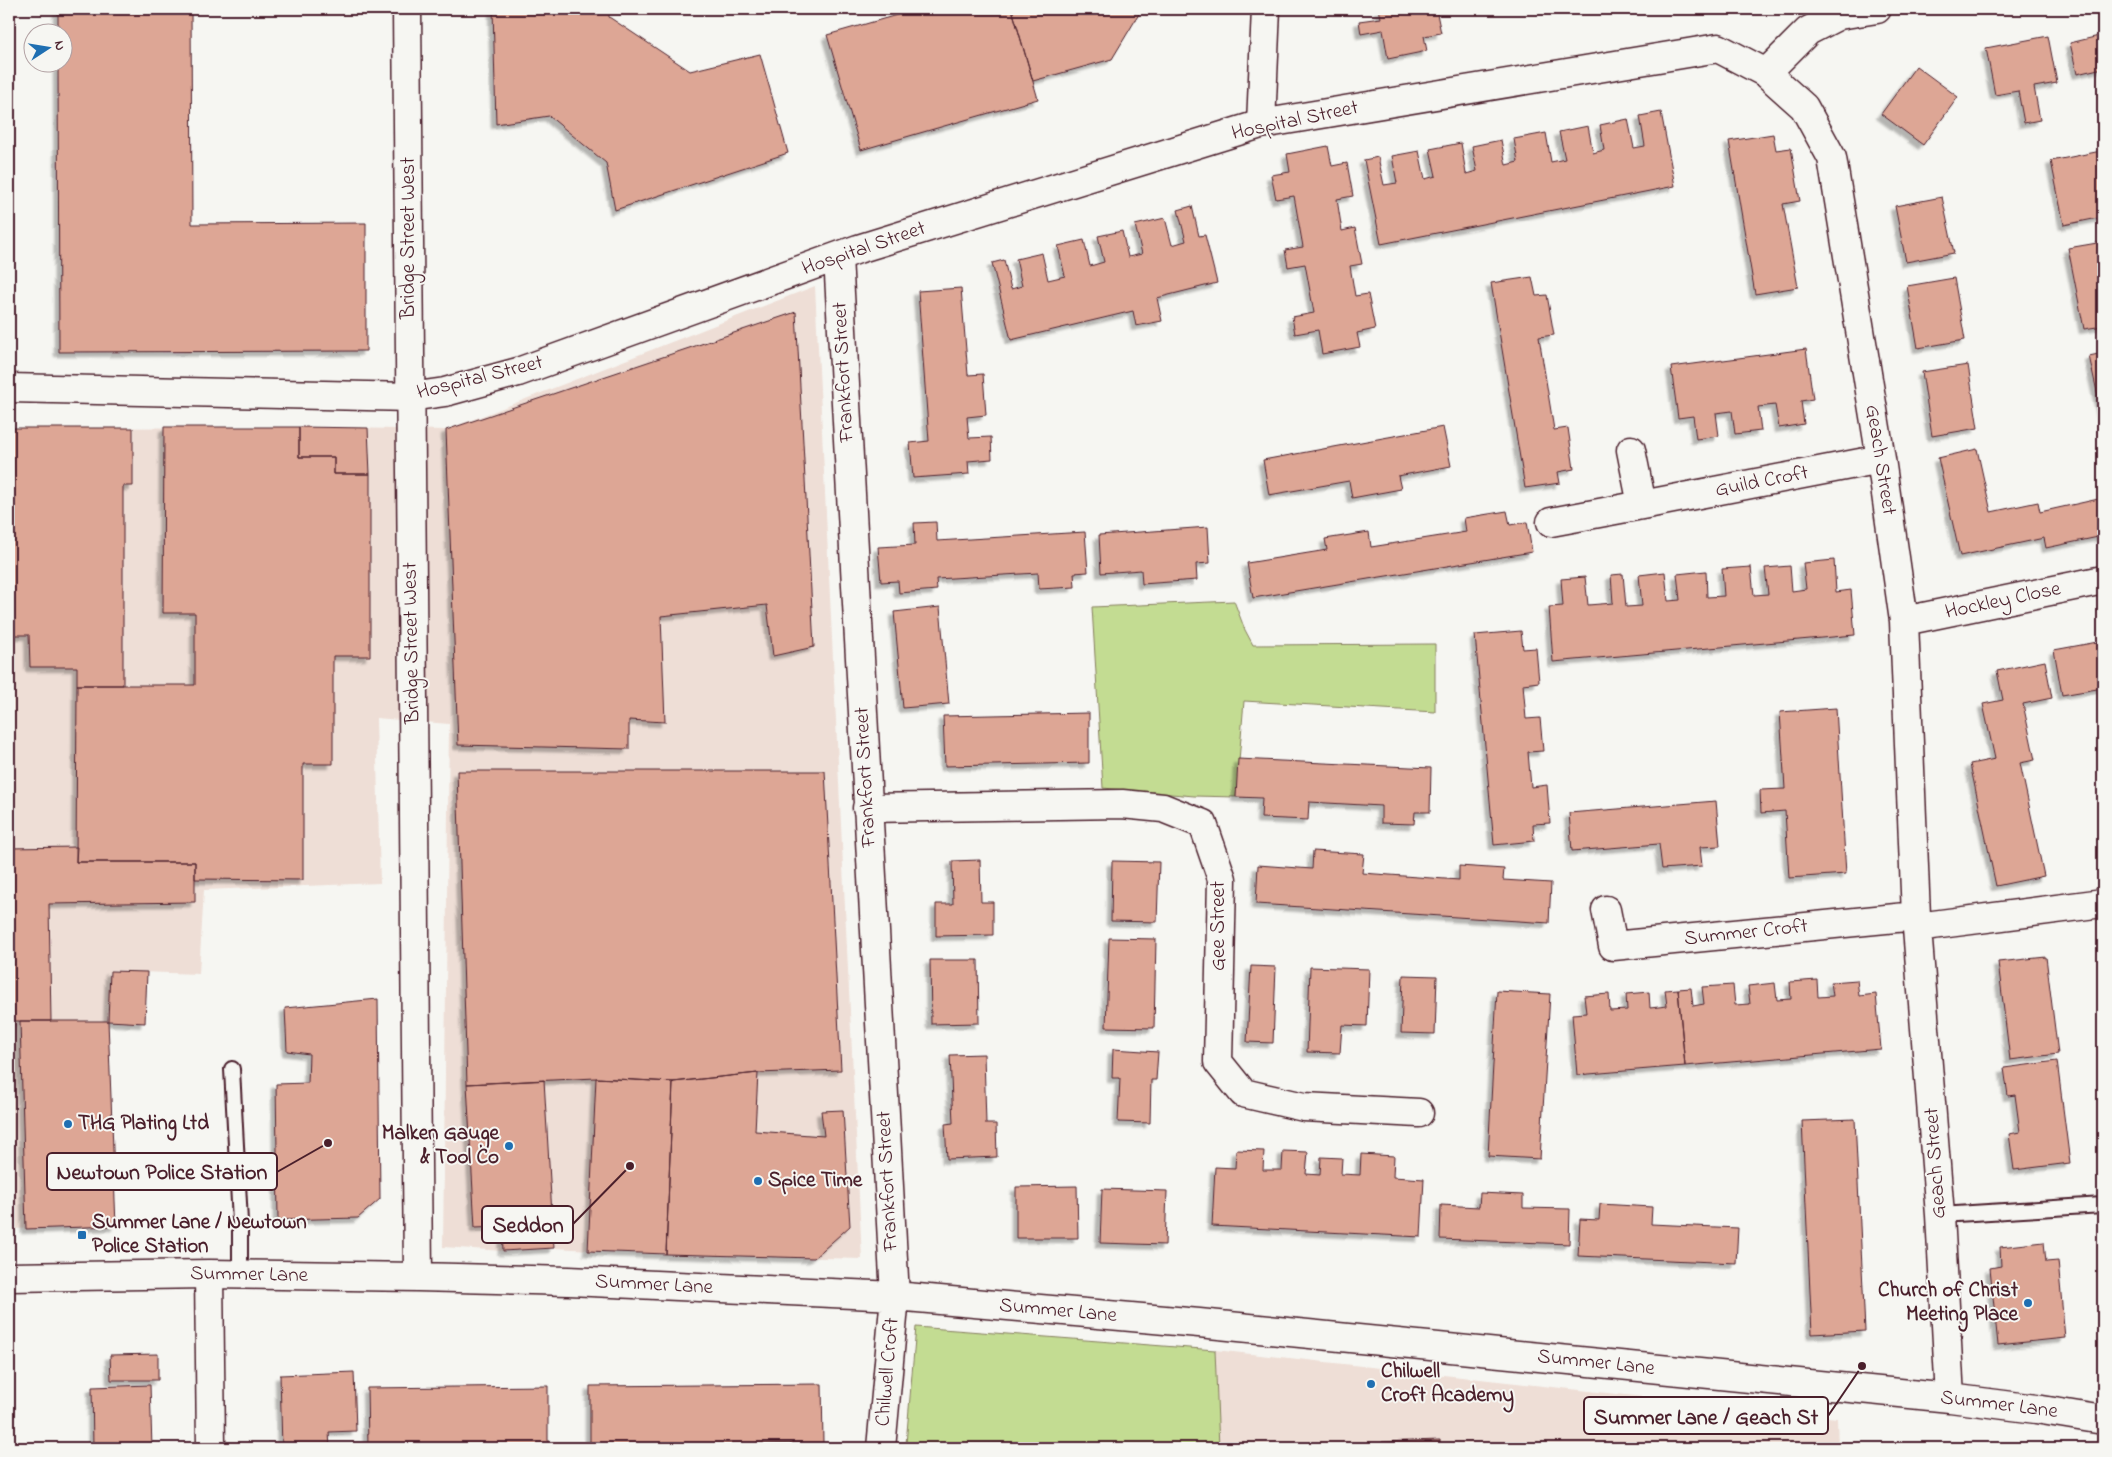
<svg xmlns="http://www.w3.org/2000/svg" width="2112" height="1457" viewBox="0 0 2112 1457" font-family="'Indie Flower',sans-serif">
  <style>
    .built { fill: #eeded6 }
    .green { fill: #c3dc92; stroke: #867e5e }
    .building { fill: #dda695; stroke: #4a1f2b; filter: url(#shadow) }
    .lines { fill: none; stroke-linecap: round; stroke-linejoin: round }
    .lane-casing { stroke: #4a1f2b; stroke-width: 18 }
    .street-casing { stroke: #4a1f2b; stroke-width: 31 }
    .lane { stroke: #f6f6f2; stroke-width: 14 }
    .street { stroke: #f6f6f2; stroke-width: 28 }
    .poi-dot { fill: #1f6fb2; stroke: #f6f6f2; stroke-width: 2 }
    .labels { text-anchor: middle; dominant-baseline: central; stroke-width: 4; stroke-linejoin: round; paint-order: stroke }
    .street-label { font-size: 21px; fill: #4a1f2b; stroke: #f6f6f2 }
    .poi-label { font-size: 21px; font-weight: bold; fill: #4a1f2b; stroke: #f6f6f2; text-anchor: start }
    .leader { fill: none; stroke: #4a1f2b; stroke-width: 2 }
    .callout-dot { fill: #4a1f2b; stroke: #f6f6f2; stroke-width: 2 }
    .callout { fill: #f6f6f2; stroke: #4a1f2b; stroke-width: 2 }
    .callout-label { font-size: 22px; text-anchor: middle; font-weight: bold; fill: #4a1f2b }
  </style>
  <defs>
    <filter id="shadow"><feDropShadow dx="-4.5" dy="4.5" stdDeviation="1" flood-color="#0004"/></filter>
  </defs>
  <rect width="100%" height="100%" fill="#f6f6f2"/>
  <filter id="ink" filterUnits="userSpaceOnUse"><feTurbulence type="fractalNoise" baseFrequency=".02" numOctaves="2"/><feDisplacementMap in="SourceGraphic" scale="10" xChannelSelector="R" yChannelSelector="G"/><feConvolveMatrix kernelMatrix="1 2 1 2 8 2 1 2 1" color-interpolation-filters="sRGB"/></filter>
  <g filter="url(#ink)">
    <path class="built" d="M815,286L862,1259L666,1254L554,1248L503,1251L443,1247L449,724L376,718L380,883L204,890L199,974L110,971L108,1022L116,1226L9,1229V428L299,427L446,430Z
      M1215,1350L1837,1418L1838,1448H1219Z"/>
    <path class="green" d="M1234,601L1245,630L1253,645L1435,644V712L1244,701L1236,797L1194,796L1103,788L1092,607Z
      M916,1327L1215,1350L1219,1448H1031V1442L906,1444Z"/>
    <path class="building" d="M58,9H191L192,224L366,223V351L59,352L58,62H62V32H58Z
      M493,9H609V17L690,71L760,54L788,153L615,210L606,163L549,116L496,124Z
      M918,9H1012L1038,99L861,150L827,35Z
      M1012,9H1142L1112,59L1033,81Z
      M1379,9H1436L1441,33L1424,36L1427,51L1388,59L1383,30L1361,34L1359,21L1381,18Z
      M2103,35V68L2077,74L2070,43Z
      M2048,36L2057,83L2034,87L2040,120L2024,123L2018,91L1995,95L1986,48Z
      M1916,66L1958,97L1923,145L1881,114Z
      M1661,112L1675,186L1381,244L1364,160L1378,157L1384,185L1397,183L1392,156L1419,151L1425,179L1436,176L1430,149L1461,143L1466,174L1477,171L1472,146L1501,140L1506,165L1518,162L1514,139L1546,133L1551,162L1565,159L1559,132L1588,126L1593,153L1604,150L1600,125L1628,119L1634,148L1645,146L1640,116Z
      M1773,134L1776,150L1791,148L1800,201L1783,204L1798,287L1755,294L1729,141Z
      M1328,146L1332,166L1347,163L1353,196L1337,199L1342,231L1355,228L1362,264L1350,266L1355,296L1368,294L1375,329L1357,333L1360,347L1322,354L1318,330L1295,334L1292,317L1314,313L1305,264L1288,267L1285,250L1303,247L1294,196L1276,199L1271,175L1290,172L1287,154Z
      M2101,151L2103,164V217L2064,225L2051,161Z
      M1942,197L1954,253L1906,262L1895,206Z
      M1192,206L1199,236L1205,235L1217,283L1157,298L1162,321L1136,326L1133,311L1011,340L992,263L1004,260L1011,289L1022,286L1016,259L1042,253L1048,280L1065,276L1058,246L1084,240L1090,266L1104,262L1098,236L1122,231L1128,257L1142,254L1135,225L1165,218L1172,245L1186,241L1178,210Z
      M2103,242V326L2084,329L2068,248Z
      M1532,277L1536,296L1547,295L1554,335L1539,337L1554,430L1568,428L1574,469L1558,472L1560,483L1525,488L1491,283Z
      M1954,278L1965,340L1918,348L1907,286Z
      M961,288L968,375L983,374L986,415L967,417L969,438L991,437L992,459L968,461L969,474L913,478L910,443L929,441L918,291Z
      M796,312L814,647L773,656L767,605L661,616L665,722L629,720V749L458,745L446,430Z
      M1806,349L1813,399L1801,401L1804,424L1779,428L1775,405L1758,407L1761,431L1735,434L1732,411L1716,413L1719,436L1696,439L1693,416L1678,418L1671,367Z
      M2103,353V419L2089,356Z
      M1968,365L1978,428L1932,436L1922,372Z
      M164,427H299V457H334V474H370V656H333V764H303V880L195,879V862H76L77,685H195V613H163Z
      M299,427L368,428L370,474H334V457H299Z
      M1443,427L1451,466L1398,476L1401,489L1352,498L1349,481L1269,495L1263,460Z
      M9,428H133V486H123V685H77V667H30L29,635H9Z
      M1977,449L1991,512L2038,502L2040,512L2103,498V536L2046,548L2044,538L1960,556L1938,458Z
      M1507,511L1510,525L1527,522L1532,552L1253,598L1247,563L1327,550L1325,539L1369,532L1371,547L1466,532L1464,518Z
      M936,522L937,541L1085,532L1088,572L1074,573L1075,587L1039,589L1038,573L936,579L937,590L899,593L898,581L881,582L878,547L915,545L914,523Z
      M1208,527L1210,563L1196,564L1197,580L1142,584L1141,570L1101,573L1099,535Z
      M1834,560L1836,592L1851,590L1855,635L1553,662L1549,607L1563,606L1561,579L1585,577L1588,605L1613,603L1611,575L1623,574L1626,607L1642,606L1639,575L1665,572L1668,601L1680,600L1677,574L1706,571L1707,597L1724,596L1722,569L1751,567L1754,595L1768,594L1765,568L1790,566L1792,591L1806,589L1803,563Z
      M940,607L949,704L903,708L894,612Z
      M1521,631L1523,649L1536,648L1539,682L1523,684L1526,719L1540,718L1543,751L1528,752L1531,787L1547,785L1550,823L1533,824L1534,841L1494,845L1475,635Z
      M2103,641V688L2062,695L2054,650Z
      M2045,661L2052,698L2023,704L2035,760L2020,763L2044,876L1996,886L1970,764L1995,759L1983,704L2003,700L1997,671Z
      M1836,708L1846,874L1789,878L1785,811L1761,813L1760,790L1785,789L1780,712Z
      M1089,713V763L945,766L943,716Z
      M1238,759L1431,768L1430,812H1415L1414,824L1381,823V806L1309,802L1308,820L1261,818L1262,798L1236,797Z
      M457,771H825L841,1070L758,1073L673,1082L596,1078L467,1084Z
      M1716,801L1720,846L1700,847L1702,866L1662,869L1659,844L1572,851L1569,813Z
      M77,847L76,862H195V902L49,904L51,1021H9V848Z
      M1313,851L1364,854L1362,873L1459,880V866L1504,869L1503,880L1551,883L1549,923L1256,904L1258,865L1312,869Z
      M980,860L981,902H993V935L936,936V904H953L952,861Z
      M1112,861L1159,862L1157,922L1111,921Z
      M1109,938L1156,939L1154,1028L1106,1027Z
      M2046,957L2058,1054L2010,1060L1998,962Z
      M930,960H978L979,1023L931,1024Z
      M1251,966L1276,967L1273,1043L1247,1042Z
      M1310,967L1369,969L1367,1026L1342,1025L1340,1053L1307,1052Z
      M110,971L147,972L145,1023L108,1021Z
      M1403,975L1437,976L1435,1034L1401,1033Z
      M1817,980L1818,997L1833,996L1831,982L1857,980L1859,996L1876,994L1881,1049L1685,1066L1678,989L1691,988L1693,1006L1704,1004L1702,987L1733,985L1735,1005L1750,1004L1748,986L1775,983L1777,1000L1791,999L1790,982Z
      M1678,989L1685,1066L1577,1075L1572,1014L1586,1013L1584,996L1609,994L1610,1011L1627,1010L1626,994L1649,992L1650,1008L1667,1006L1665,990Z
      M1497,991L1550,994L1540,1159L1488,1156Z
      M378,999L380,1199L358,1218L278,1220L276,1084L308,1083L309,1054L287,1051L285,1008Z
      M20,1021H108L116,1226L26,1229Z
      M1113,1049L1158,1052L1156,1080H1151L1150,1123L1118,1122L1120,1078H1112Z
      M984,1054L986,1124H996L997,1157L947,1159L945,1124L953,1123L950,1055Z
      M2057,1061L2070,1163L2014,1170L2009,1134L2020,1132L2015,1095L2008,1096L2004,1068Z
      M758,1073L755,1131L824,1136L821,1111L843,1110L850,1226L814,1258L666,1254L673,1082Z
      M596,1078L673,1082L666,1254L588,1251Z
      M544,1080L554,1248L503,1251L502,1227L475,1228L467,1084Z
      M1855,1119L1865,1331L1812,1334L1802,1121Z
      M1236,1150L1264,1151L1263,1170H1282L1283,1151L1308,1152L1306,1174L1320,1175L1321,1157L1342,1158L1341,1174L1360,1175L1361,1154L1394,1156L1393,1177L1424,1179L1421,1237L1212,1226L1215,1167L1235,1168Z
      M1077,1186L1078,1238H1016V1187Z
      M1102,1189L1167,1191L1165,1245L1100,1243Z
      M1480,1193L1523,1195V1208L1570,1209L1569,1244L1440,1239L1441,1205L1479,1207Z
      M1600,1204L1652,1207L1651,1224L1738,1228L1736,1263L1578,1256L1580,1219L1599,1220Z
      M2044,1242L2046,1262L2058,1261L2065,1338L1998,1345L1990,1268L2001,1266L2000,1247Z
      M158,1354V1380H111L110,1355Z
      M354,1372L356,1431L329,1432L330,1448H282L280,1375Z
      M822,1384L823,1443L590,1446V1386Z
      M150,1385L152,1448H93L92,1387Z
      M548,1386V1446L368,1447L367,1388Z
      M1440,1440V1448H1383L1382,1442Z"/>
    <g class="lines">
      <defs>
        <path id="lane" d="M232,1069L240,1222V1274
          M1940,1215L2103,1205"/>
        <path id="street" d="M407,9L418,1277
          M1766,73L1808,31L1839,15L1877,9
          M1261,124L1266,9
          M838,257L895,1296L881,1448
          M9,388L410,397L445,392L518,372L858,249L1261,124L1718,48L1766,73L1804,107L1832,158L1881,459L1904,621L1916,916L1940,1215L1950,1398
          M1631,450L1642,505L1881,459
          M1551,522L1642,505
          M1904,621L2103,580
          M867,808L1122,804L1163,808L1203,824L1222,879L1218,1062L1243,1093L1304,1107L1419,1113
          M1606,910L1613,946L1916,916
          M1917,927L2103,903
          M209,1274L211,1448
          M9,1277L209,1274L418,1277L569,1281L895,1296L1199,1323L1950,1398L2036,1409L2103,1420"/>
      </defs>
      <use href="#lane" class="lane-casing"/>
      <use href="#street" class="street-casing"/>
      <use href="#lane" class="lane"/>
      <use href="#street" class="street"/>
    </g>
  </g>
  <g class="poi-dot">
    <circle cx="68" cy="1124" r="5"/>
    <circle cx="509" cy="1146" r="5"/>
    <circle cx="758" cy="1181" r="5"/>
    <rect x="77" y="1230" width="10" height="10" rx="2.5"/>
    <circle cx="2028" cy="1303" r="5"/>
    <circle cx="1371" cy="1384" r="5"/>
  </g>
  <g class="labels">
    <g class="street-label">
      <text transform="translate(1295 121) rotate(-12)">Hospital Street</text>
      <text transform="translate(409 238) rotate(-90)">Bridge Street West</text>
      <text transform="translate(864 249) rotate(-19)">Hospital Street</text>
      <text transform="translate(844 372) rotate(-93)">Frankfort Street</text>
      <text transform="translate(480 378) rotate(-14)">Hospital Street</text>
      <text transform="translate(1880 460) rotate(81)">Geach Street</text>
      <text transform="translate(1762 482) rotate(-11)">Guild Croft</text>
      <text transform="translate(2003 601) rotate(-12)">Hockley Close</text>
      <text transform="translate(412 643) rotate(-91)">Bridge Street West</text>
      <text transform="translate(866 777) rotate(-93)">Frankfort Street</text>
      <text transform="translate(1219 926) rotate(-90)">Gee Street</text>
      <text transform="translate(1746 933) rotate(-6)">Summer Croft</text>
      <text transform="translate(1936 1163) rotate(-94)">Geach Street</text>
      <text transform="translate(888 1181) rotate(-93)">Frankfort Street</text>
      <text transform="translate(249 1275) rotate(1)">Summer Lane</text>
      <text transform="translate(654 1285) rotate(3)">Summer Lane</text>
      <text transform="translate(1058 1311) rotate(5)">Summer Lane</text>
      <text transform="translate(1596 1363) rotate(6)">Summer Lane</text>
      <text transform="translate(888 1372) rotate(-85)">Chilwell Croft</text>
      <text transform="translate(1999 1405) rotate(7)">Summer Lane</text>
    </g>
    <g class="poi-label">
      <text x="78" y="1124">THG Plating Ltd</text>
      <text x="499" y="1134" text-anchor="end">Malken Gauge<tspan x="499" dy="24">&amp; Tool Co</tspan></text>
      <text x="768" y="1181">Spice Time</text>
      <text x="92" y="1223">Summer Lane / Newtown<tspan x="92" dy="24">Police Station</tspan></text>
      <text x="2018" y="1291" text-anchor="end">Church of Christ<tspan x="2018" dy="24">Meeting Place</tspan></text>
      <text x="1381" y="1372">Chilwell<tspan x="1381" dy="24">Croft Academy</tspan></text>
    </g>
  </g>
  <path class="leader" d="M328 1143L277 1172M630 1166L573 1224M1862 1366L1828 1416"/>
  <g class="callout-dot">
    <circle cx="328" cy="1143" r="5"/>
    <circle cx="630" cy="1166" r="5"/>
    <circle cx="1862" cy="1366" r="5"/>
  </g>
  <g class="callout">
    <rect x="47" y="1153" width="230" height="37" rx="5"/>
    <rect x="482" y="1206" width="91" height="37" rx="5"/>
    <rect x="1584" y="1397" width="244" height="37" rx="5"/>
  </g>
  <g class="callout-label">
    <text x="162" y="1179">Newtown Police Station</text>
    <text x="528" y="1232">Seddon</text>
    <text x="1706" y="1424">Summer Lane / Geach St</text>
  </g>
  <rect width="2112" height="1457" fill="none" stroke="#f6f6f2" stroke-width="30"/>
  <rect x="15" y="15" width="2082" height="1427" fill="none" stroke="#4a1f2b" stroke-width="2" filter="url(#ink)"/>
  <g transform="translate(48 48) rotate(78)"><circle r="24" fill="#f6f6f2" stroke="#b1a0a2"/>
  <path d="M0-4L9 19L0 12L-9 19Z" fill="#1f6fb2"/>
  <text y="-8" font-size="14" font-weight="bold" text-anchor="middle" fill="#4a1f2b">N</text>
  </g>
</svg>
